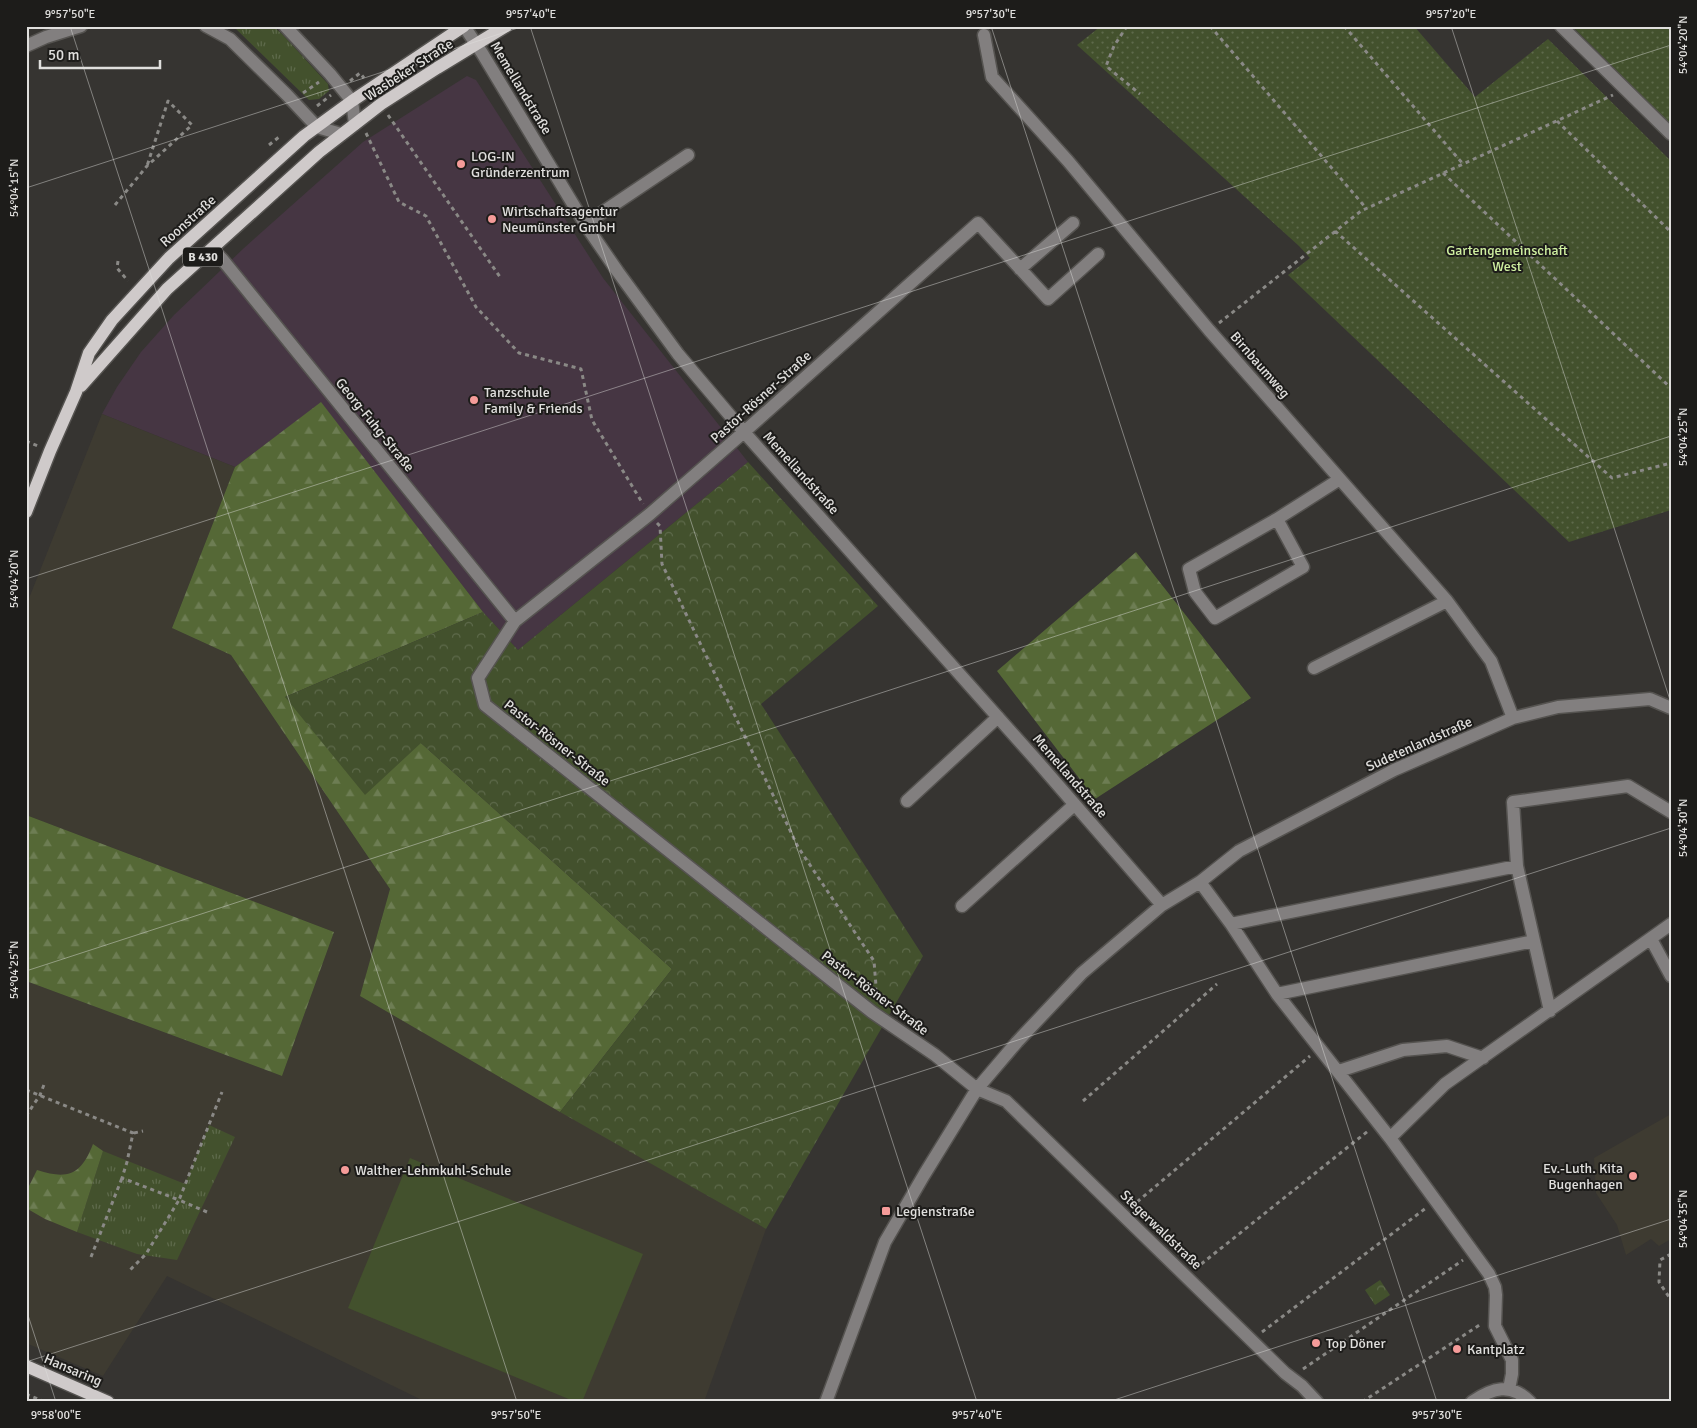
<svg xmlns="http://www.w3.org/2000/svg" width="1697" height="1428" viewBox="0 0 1697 1428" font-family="Signika,sans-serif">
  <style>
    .commercial { fill: #463643 }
    .built { fill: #3e3b31 }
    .grass { fill: url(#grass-tufts) }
    .forest { fill: url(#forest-firs) }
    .park { fill: url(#park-crowns) }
    .garden { fill: url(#garden-dots) }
    .pitch { fill: #43512d }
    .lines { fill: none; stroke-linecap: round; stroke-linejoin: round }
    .minor-casing { stroke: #555350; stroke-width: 15 }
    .major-casing { stroke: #555350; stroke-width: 15 }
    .path { stroke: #8a8986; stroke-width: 3; stroke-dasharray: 4 4; stroke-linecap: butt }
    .minor { stroke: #827f7f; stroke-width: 12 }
    .major { stroke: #cfcaca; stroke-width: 12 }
    .ticks { fill: none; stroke: #e0dfdd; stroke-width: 1; stroke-opacity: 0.45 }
    .poi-dot { fill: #f59b99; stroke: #1d1c1a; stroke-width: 2 }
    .labels { text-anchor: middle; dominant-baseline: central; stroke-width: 4; stroke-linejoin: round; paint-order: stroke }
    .shield { fill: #1d1c1a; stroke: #a6a4a2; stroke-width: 1 }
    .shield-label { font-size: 12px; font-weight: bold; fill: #e0dfdd }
    .street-label { font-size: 14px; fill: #e0dfdd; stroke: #1d1c1a }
    .poi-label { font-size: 14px; fill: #e0dfdd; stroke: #1d1c1a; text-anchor: start }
    .park-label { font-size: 14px; fill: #cfefa0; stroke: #1d1c1a }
    .neatline { fill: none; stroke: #e0dfdd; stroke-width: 2 }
    .ticks-label { font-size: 12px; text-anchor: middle; fill: #e0dfdd }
  </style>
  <defs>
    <pattern id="grass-tufts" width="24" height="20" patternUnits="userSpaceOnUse" patternTransform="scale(1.25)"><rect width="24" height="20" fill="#43512d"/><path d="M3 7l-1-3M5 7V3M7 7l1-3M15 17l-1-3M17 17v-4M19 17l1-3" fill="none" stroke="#5e6a4b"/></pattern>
    <pattern id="forest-firs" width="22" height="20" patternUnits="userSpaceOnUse" patternTransform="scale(1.25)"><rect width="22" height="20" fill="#556836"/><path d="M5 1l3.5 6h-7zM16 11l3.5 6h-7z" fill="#6d7d53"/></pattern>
    <pattern id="park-crowns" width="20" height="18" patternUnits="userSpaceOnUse" patternTransform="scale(1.25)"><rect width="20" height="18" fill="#43512d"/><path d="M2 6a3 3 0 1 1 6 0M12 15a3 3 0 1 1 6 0" fill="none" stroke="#5e6a4b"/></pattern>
    <pattern id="garden-dots" width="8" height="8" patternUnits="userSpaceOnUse" patternTransform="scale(1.25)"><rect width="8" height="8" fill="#43512d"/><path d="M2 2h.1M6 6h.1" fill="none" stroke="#5e6a4b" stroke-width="1.8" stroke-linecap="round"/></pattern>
  </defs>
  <rect width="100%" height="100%" fill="#363431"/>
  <path class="commercial" d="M467,76L476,80L603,278L748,462L518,650L483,612L321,403L235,467L102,414L117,387L141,352L174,315L244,248L363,142Z"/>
  <path class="built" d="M102,414L235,467L172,628L231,655L390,889L360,996L766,1229L704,1402H426L167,1276L103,1376L26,1343V981L282,1076L334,932L26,815V606Z
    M1671,1114V1239L1659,1246L1651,1239L1626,1255L1617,1225L1596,1193L1594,1158Z"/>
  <path class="grass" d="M235,26H273L282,34L328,84L329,91L319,99L309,100L235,28Z
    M209,1125L235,1137L177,1260L137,1254L77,1232L103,1151L185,1184Z"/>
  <path class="forest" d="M321,402L483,612L285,697L421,743L672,969L560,1112L360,996L390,889L231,655L172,628L235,467Z
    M1136,552L1251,698L1095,799L997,671Z
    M26,815L334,932L282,1076L26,981Z
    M93,1144L103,1151L77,1232L45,1219L26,1208V1192L37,1170C68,1180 81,1175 93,1144Z"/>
  <path class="park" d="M748,462L878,606L761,704L923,956L766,1229L560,1112L672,969L421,743L365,795L285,697L483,612L518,650Z
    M1380,1280L1390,1295L1375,1305L1365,1290Z"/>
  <path class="garden" d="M1101,26H1414L1475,97L1548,39L1671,161V510L1569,542L1288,275L1310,258L1299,246L1077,45Z
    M1572,26H1671V125Z"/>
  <path class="pitch" d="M410,1158L643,1254L582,1402H576L348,1308Z"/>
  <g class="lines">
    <defs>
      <path id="minor" d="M206,26L230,39L287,95L317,127L341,134
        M285,26L330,74L352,101L355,124
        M464,26L482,53L585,224L618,272L678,354L744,432L1037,761L1162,905
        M1561,26L1671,134
        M984,35L992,77L1068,161L1209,330L1447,601L1491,661L1513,718
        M26,46L46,37L81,26
        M585,224L688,155
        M212,249L222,259L515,621
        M1098,254L1048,299L978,223L744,432L650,514L515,621L478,678L485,705L872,1012L935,1055L977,1089L1006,1101L1285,1373L1302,1386L1317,1402
        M1020,269L1073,223
        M1277,519L1303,567L1215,618L1195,592L1189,569L1277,519L1340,479
        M1314,668L1447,601
        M907,801L998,717
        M1517,866L1513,802L1628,786L1671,812
        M1200,882L1231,924L1277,994L1390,1138L1489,1274L1495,1287L1496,1295L1495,1326L1512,1360V1374L1509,1389
        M962,906L1074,805
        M1231,924L1517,866L1550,1011
        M1651,939L1671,976
        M1277,994L1534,941
        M1339,1071L1403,1050L1447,1046L1483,1058
        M1390,1138L1445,1084L1671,924
        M826,1402L885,1242L924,1175L977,1089L1017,1042L1082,973L1162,905L1200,882L1239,851L1394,770L1513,718L1558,707L1650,699L1671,708
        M1472,1402C1492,1388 1511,1382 1530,1402"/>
      <path id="major" d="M81,386L167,289L319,152L381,104L437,68L506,26
        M26,512L50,451L76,392L89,353L112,320L169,258L304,136L352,101L464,26
        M26,1366L108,1402"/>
    </defs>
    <use href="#minor" class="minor-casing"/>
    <use href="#major" class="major-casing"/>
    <path class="path" d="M1127,26L1114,46L1106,66L1140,94
      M1210,26L1366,208
      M1344,26L1463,164
      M350,81L360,73L364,78
      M303,93L319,82
      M317,106L331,95
      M388,115L500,277
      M1557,121L1671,232
      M366,133L399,202L426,216L476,307L519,353L581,369L592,420L643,504
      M269,145L279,137
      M1443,173L1671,388
      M115,205L147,166L192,125L168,101L147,166
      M1335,231L1612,478L1671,463
      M118,261L117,268L128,281
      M1219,323L1361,211L1613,95
      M26,441L38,446
      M657,523L660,526L662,564L798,847L874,961L876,986L875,997
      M26,1090L133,1133L127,1162L122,1178L179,1200L146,1254L128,1272
      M1083,1101L1217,984
      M26,1116L40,1095L45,1082
      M134,1133L143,1131
      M1131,1207L1310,1056
      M207,1212L179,1200L222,1092
      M1671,1254L1660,1260L1659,1282L1671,1300
      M91,1257L122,1178
      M1195,1269L1368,1131
      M1262,1332L1426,1208
      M1303,1369L1463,1260
      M26,1394L45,1402
      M1362,1402L1481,1324"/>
    <use href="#minor" class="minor"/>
    <use href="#major" class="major"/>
  </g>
  <path class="ticks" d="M70,26L517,1402M530,26L977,1402M991,26L1437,1402M1451,26L1671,703M26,188L524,26M26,579L1671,45M26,971L1671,436M26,1309L56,1402M26,1362L1671,828M1108,1402L1671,1219"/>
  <g class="poi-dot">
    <circle cx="461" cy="164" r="5"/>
    <circle cx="492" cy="219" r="5"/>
    <circle cx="474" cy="400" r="5"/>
    <circle cx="345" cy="1170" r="5"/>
    <circle cx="1633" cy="1176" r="5"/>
    <rect x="881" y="1206" width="10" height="10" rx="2.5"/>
    <circle cx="1316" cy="1343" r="5"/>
    <circle cx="1457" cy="1349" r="5"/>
  </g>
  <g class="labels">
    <rect class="shield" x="183" y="247.5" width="40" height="19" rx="4"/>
    <g class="shield-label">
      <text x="203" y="257">B 430</text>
    </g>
    <g class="street-label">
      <text transform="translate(409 70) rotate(-33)">Wasbeker Straße</text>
      <text transform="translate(521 88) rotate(59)">Memellandstraße</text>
      <text transform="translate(188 221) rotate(-42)">Roonstraße</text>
      <text transform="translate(1260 365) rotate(49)">Birnbaumweg</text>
      <text transform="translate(761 397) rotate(-42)">Pastor-Rösner-Straße</text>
      <text transform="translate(375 425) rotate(51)">Georg-Fuhg-Straße</text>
      <text transform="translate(801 473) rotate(48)">Memellandstraße</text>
      <text transform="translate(557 743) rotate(38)">Pastor-Rösner-Straße</text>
      <text transform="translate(1419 744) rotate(-24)">Sudetenlandstraße</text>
      <text transform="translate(1070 776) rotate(49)">Memellandstraße</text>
      <text transform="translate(875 993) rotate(37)">Pastor-Rösner-Straße</text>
      <text transform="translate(1161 1230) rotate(44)">Stegerwaldstraße</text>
      <text transform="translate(73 1370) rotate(23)">Hansaring</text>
    </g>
    <g class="poi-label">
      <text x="471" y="156">LOG-IN<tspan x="471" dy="16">Gründerzentrum</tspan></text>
      <text x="502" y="211">Wirtschaftsagentur<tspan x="502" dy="16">Neumünster GmbH</tspan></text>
      <text x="484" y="392">Tanzschule<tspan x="484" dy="16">Family &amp; Friends</tspan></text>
      <text x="1623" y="1168" text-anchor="end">Ev.-Luth. Kita<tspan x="1623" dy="16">Bugenhagen</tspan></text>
      <text x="355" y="1170">Walther-Lehmkuhl-Schule</text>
      <text x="896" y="1211">Legienstraße</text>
      <text x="1326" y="1343">Top Döner</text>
      <text x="1467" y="1349">Kantplatz</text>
    </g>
    <g class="park-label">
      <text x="1507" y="250">Gartengemeinschaft<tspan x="1507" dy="16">West</tspan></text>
    </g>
  </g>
  <rect width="1697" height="1428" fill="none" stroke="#1d1c1a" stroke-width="55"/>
  <path d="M40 60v8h120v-8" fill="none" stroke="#e0dfdd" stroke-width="2.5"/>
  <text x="48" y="60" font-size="15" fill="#e0dfdd" stroke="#1d1c1a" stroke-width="4" paint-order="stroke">50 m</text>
  <rect x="28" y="28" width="1642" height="1372" class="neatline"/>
  <g class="ticks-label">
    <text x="70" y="18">9°57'50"E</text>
    <text x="531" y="18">9°57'40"E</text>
    <text x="991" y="18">9°57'30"E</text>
    <text x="1451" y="18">9°57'20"E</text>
    <text transform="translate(1683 45) rotate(-90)" y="4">54°04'20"N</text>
    <text transform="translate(14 188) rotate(-90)" y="4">54°04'15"N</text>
    <text transform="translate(1683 437) rotate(-90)" y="4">54°04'25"N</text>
    <text transform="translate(14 579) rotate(-90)" y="4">54°04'20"N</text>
    <text transform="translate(1683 828) rotate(-90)" y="4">54°04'30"N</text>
    <text transform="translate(14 970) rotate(-90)" y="4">54°04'25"N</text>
    <text transform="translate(1683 1219) rotate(-90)" y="4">54°04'35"N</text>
    <text x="56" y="1419">9°58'00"E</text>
    <text x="516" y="1419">9°57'50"E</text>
    <text x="977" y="1419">9°57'40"E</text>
    <text x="1437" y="1419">9°57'30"E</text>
  </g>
</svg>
